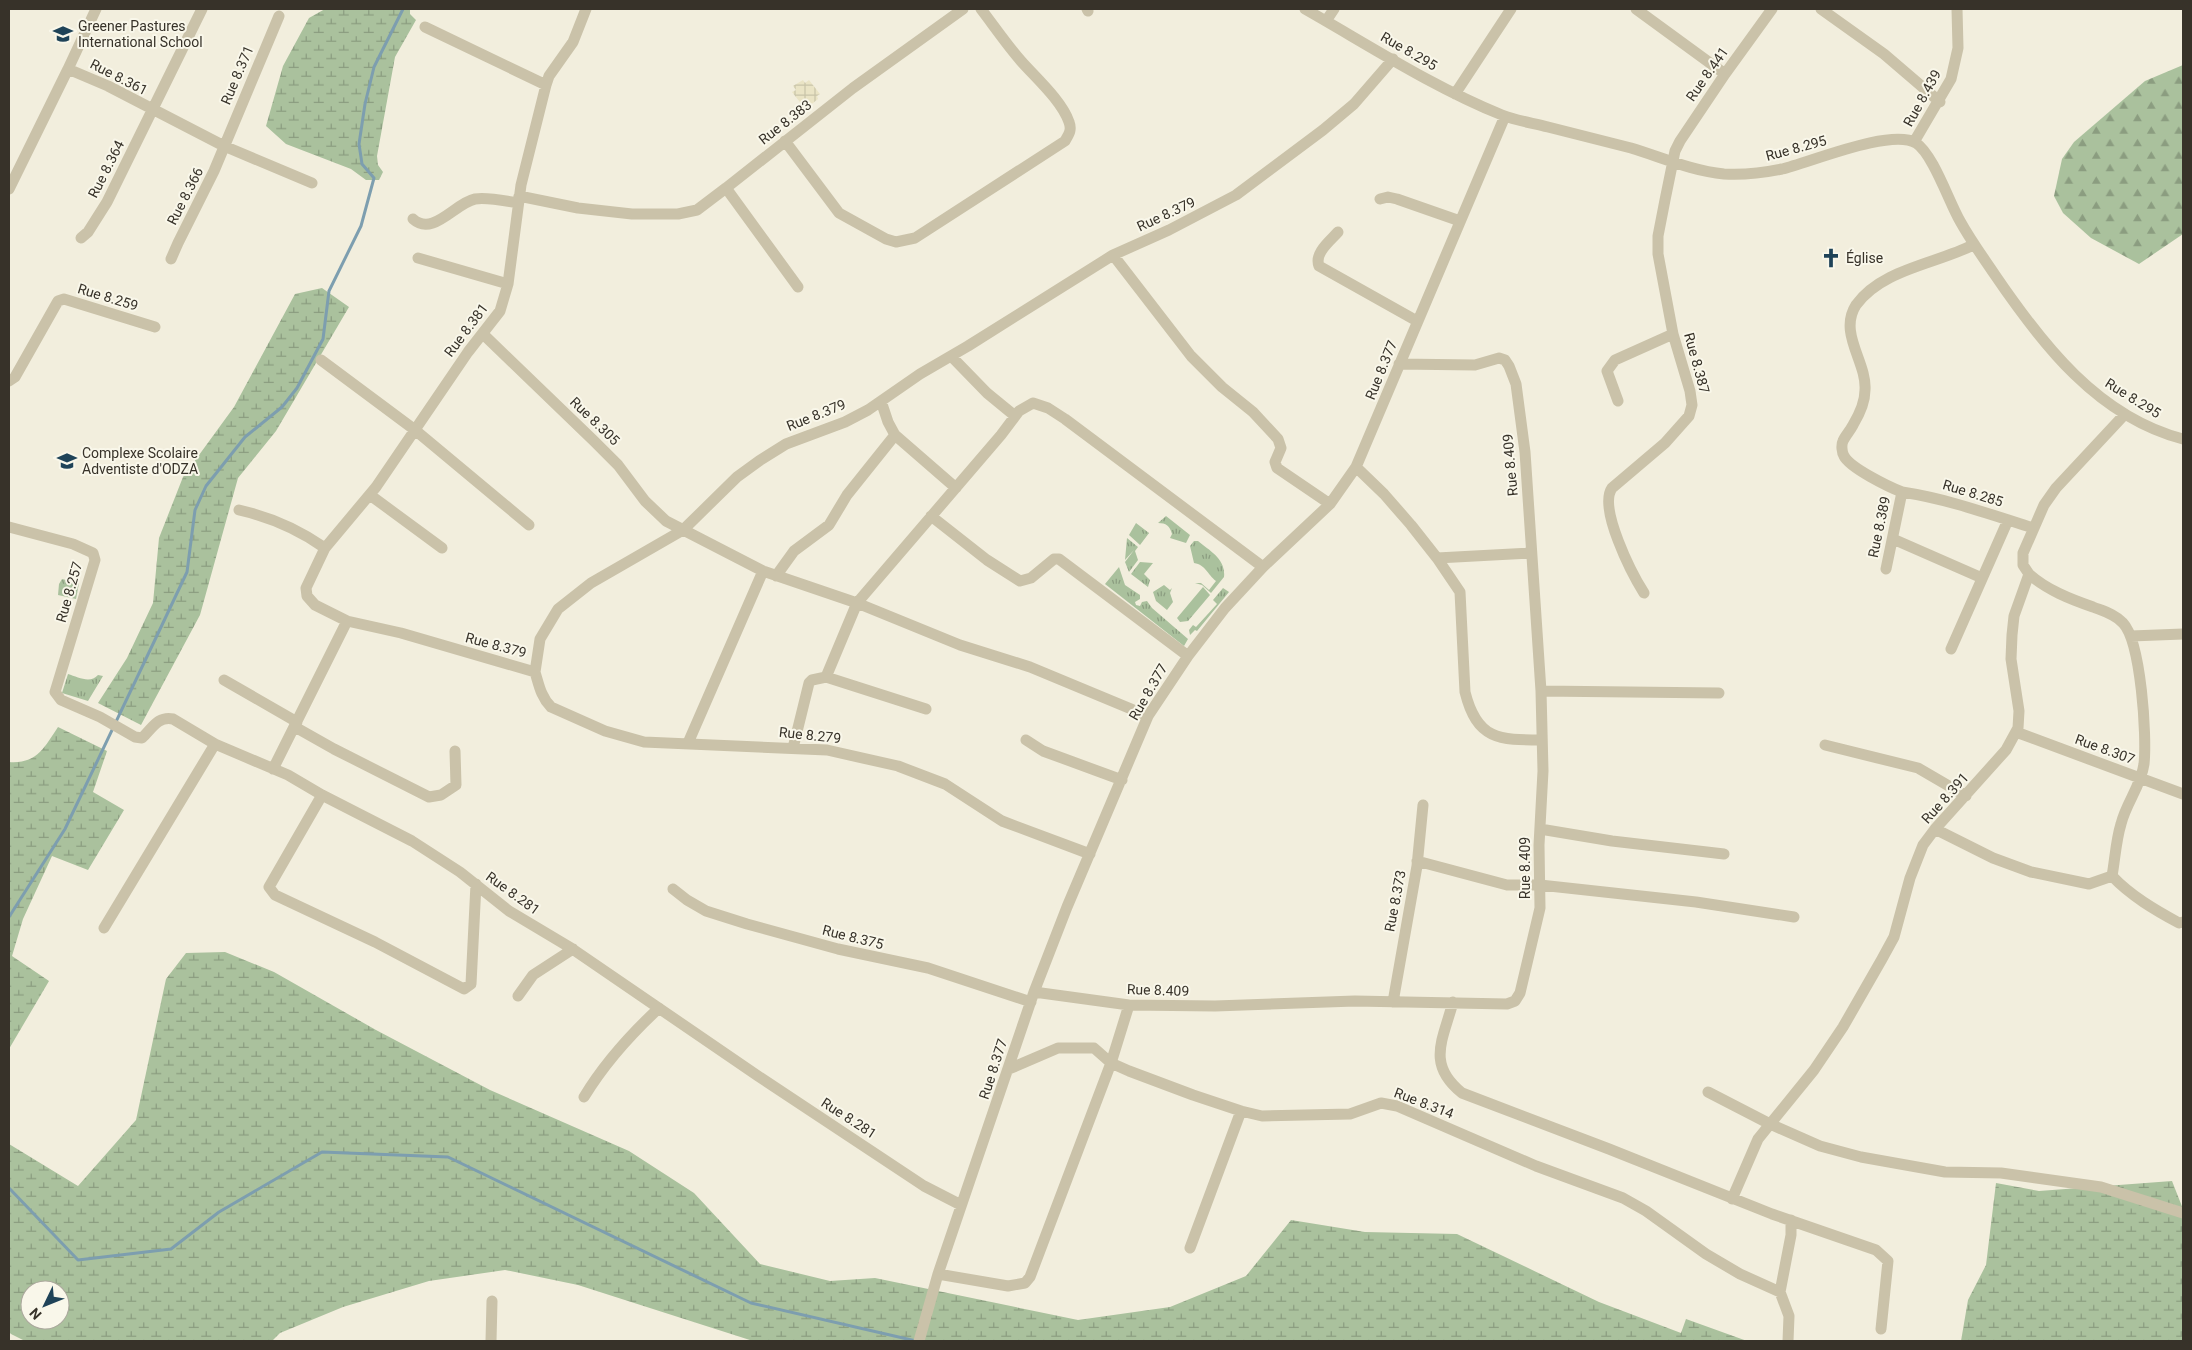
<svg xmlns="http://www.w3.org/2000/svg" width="2192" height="1350" viewBox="0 0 2192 1350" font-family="Roboto,sans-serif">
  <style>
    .grass { fill: url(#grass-tufts) }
    .forest { fill: url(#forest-firs) }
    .wetland { fill: url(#wetland-marsh); fill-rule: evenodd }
    .plaza { fill: url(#plaza-grid) }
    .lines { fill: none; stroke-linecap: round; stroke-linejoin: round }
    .stream { stroke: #7d9eaf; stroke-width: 3 }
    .minor { stroke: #cac2a9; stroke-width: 11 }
    .labels { text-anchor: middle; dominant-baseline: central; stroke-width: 4; stroke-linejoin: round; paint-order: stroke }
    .poi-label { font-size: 14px; fill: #373229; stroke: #f9f7ea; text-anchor: start }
    .street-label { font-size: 14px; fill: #373229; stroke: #f9f7ea }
  </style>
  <defs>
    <pattern id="grass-tufts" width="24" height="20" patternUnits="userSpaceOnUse" patternTransform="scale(1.25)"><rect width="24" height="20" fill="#aac19d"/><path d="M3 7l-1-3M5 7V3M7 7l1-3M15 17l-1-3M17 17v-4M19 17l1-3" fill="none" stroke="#8b9d80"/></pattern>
    <pattern id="forest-firs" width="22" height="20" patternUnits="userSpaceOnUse" patternTransform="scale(1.25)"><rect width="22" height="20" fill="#aac19d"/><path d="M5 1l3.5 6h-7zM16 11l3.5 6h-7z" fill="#8b9d80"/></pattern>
    <pattern id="wetland-marsh" width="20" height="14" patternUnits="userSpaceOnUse" patternTransform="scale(1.25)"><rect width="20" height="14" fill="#aac19d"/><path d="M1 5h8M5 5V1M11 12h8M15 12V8" fill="none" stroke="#8b9d80"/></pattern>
    <pattern id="plaza-grid" width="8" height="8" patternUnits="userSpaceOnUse" patternTransform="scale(1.25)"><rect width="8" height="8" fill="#eae4c5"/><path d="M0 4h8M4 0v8" fill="none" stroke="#c9c4a9"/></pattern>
  </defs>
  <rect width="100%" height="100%" fill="#f2eedd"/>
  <path class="grass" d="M1166,516L1190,535L1186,543L1170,538L1172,534C1170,526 1166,523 1158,523Z
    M1136,523L1149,533L1140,545L1129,535Z
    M1127,538L1138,547L1135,551L1138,560L1129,572L1125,562L1134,550L1125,560Z
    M1194,541H1198C1210,551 1226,559 1224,577L1211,593L1202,585L1195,583H1201L1209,590L1216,581C1207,574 1206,565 1194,563L1190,546Z
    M1140,562L1153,563L1144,574L1150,580L1148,587L1131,574Z
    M1119,567L1125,585L1140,595V599L1135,602L1136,605L1140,606L1142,602L1147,601L1152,608L1188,639L1184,646L1105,584Z
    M62,579L79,583L76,599L58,595L59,584Z
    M1164,585L1170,590L1172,588L1170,593L1173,602L1167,610L1156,601L1153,592Z
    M1203,587L1210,595L1188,621L1180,622L1177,618Z
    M1223,588L1229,592L1197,631L1195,630L1190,635L1189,630L1193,625L1196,627L1217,604L1213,600Z
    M68,674C78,677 90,684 98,675L103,676L88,701L62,693Z"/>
  <path class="forest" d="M2183,65V234L2139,264L2091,238L2063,213L2054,196L2062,159L2074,142L2145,81Z"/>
  <path class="wetland" d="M325,9H410V14L416,20L395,57L377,156L378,165L383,172L379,180H366L351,169L286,144L266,126L283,66L309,18Z
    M322,288L349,307L276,431L238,478L200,615L141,725L98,703L127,658L153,603L159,538L183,477L234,407L295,294Z
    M58,727L107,751L93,792L124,810L88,870L52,856L23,919L12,956L49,981L9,1049V762C37,764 44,748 58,727Z
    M225,952L274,972L376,1030L490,1090L629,1151L694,1193L760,1264L830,1281L875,1278L1078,1320L1170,1307L1246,1276L1291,1220L1365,1232L1457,1234L1599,1302L1681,1333L1686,1319L1747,1341H753L578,1285L505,1270L429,1281L343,1307L280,1333L272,1341H25L11,1334L9,1332V1144L78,1186L136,1120L166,979L186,953ZM30,1290H60V1320H30Z
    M2172,1181L2183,1209V1341H1961L1968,1300L1986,1265L1996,1183L2039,1191Z"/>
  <path class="plaza" d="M803,80L805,83L809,80L820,94L817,96L818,99L808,107L806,104L803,106L792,92L796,90L793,86Z"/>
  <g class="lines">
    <path class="stream" d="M9,917L65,829L162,625L187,572L195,510L206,486L245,437L282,407L297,388L323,339L329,291L361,226L374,178L362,164L359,144L365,104L374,67L403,9
      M9,1188L78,1260L171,1249L219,1212L322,1152L448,1157L751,1303L916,1341"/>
    <path class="minor" d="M1087,9L1088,11
      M1305,9C1370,46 1433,87 1502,115C1517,121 1533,123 1548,127C1576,134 1604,141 1631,148C1661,157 1692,171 1724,174C1743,175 1763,173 1782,169C1811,162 1891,128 1916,143C1933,154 1949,202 1960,221C1971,241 1983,257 1995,275C2042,344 2098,417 2183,439
      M1636,9L1725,74
      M1821,9L1884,54L1940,102
      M1326,21L1334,9
      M425,27L546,85
      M68,69L96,9
      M1455,94L1511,9
      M785,141L839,213L886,239L896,242L915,238L1065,141C1069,134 1072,130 1069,122C1062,101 1036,78 1021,61C1007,45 994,26 981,9
      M1914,142L1951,79L1958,48L1957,9
      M9,189L68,69L108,86L224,146L312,183
      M519,196L578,208L632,214H678L697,210L726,188
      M1380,199L1388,197L1397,199L1460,221
      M413,219C433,237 455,203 475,199C488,197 505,201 518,203
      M1338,232C1330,241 1314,253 1319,266L1417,321
      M81,238L88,232L107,202L202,9
      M1113,255L1191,356L1222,387L1253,412L1278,439L1281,448L1275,462L1277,468L1330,504
      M418,258L508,284
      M171,259L178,243L214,171L279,16
      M798,287L726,188L853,88L963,9
      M483,334L594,441L618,465L645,501L666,521L763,571L857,603L960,645L1030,667L1148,716
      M951,356L987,393L1015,416
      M321,360L415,430L529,525
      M9,381L15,377L58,301L64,299L155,327
      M881,401L888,422L895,435L956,488
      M1618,401L1607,371L1615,360L1673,334
      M1356,467L1384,494L1411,525L1437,558L1460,592L1465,692C1477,740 1499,740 1542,740
      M1902,492C1948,499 1989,514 2033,528
      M370,495L442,548
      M239,510C270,517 298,529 325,548L376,487L468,352L500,311L508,284L521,185L546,85L549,76L573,42L586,9
      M931,516L987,560L1020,581L1031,578L1054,559H1059L1188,656
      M9,527L73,544L93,553L95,560L55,692L61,700L100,717L135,737L142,738C152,729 157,716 173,719L215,744
      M1893,539L1982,578
      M325,548L306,588L307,596L315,605L347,621L401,633L535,672L540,639L558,609L591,583L683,530L737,477L759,461L786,444L845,422L868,410L920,374L968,346L1113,255L1169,230L1236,195L1323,130L1354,104L1393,59
      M1437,558L1531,553
      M1886,569L1902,492C1889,487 1850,468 1844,456C1842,453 1841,445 1843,441C1845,436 1850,431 1853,425C1859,415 1865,402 1865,390C1867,362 1838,333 1856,305C1882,269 1936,264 1973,245
      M2029,574C2047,590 2070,599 2093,607C2103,611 2115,614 2123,623C2141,642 2147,736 2144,764C2141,786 2126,803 2121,824C2116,840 2115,859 2112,876C2131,896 2155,910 2179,923L2183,922
      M776,576L794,551L829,525L847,495L895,435
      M1644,593C1632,574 1598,508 1612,488L1665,443L1689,416L1692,405L1690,391L1673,334L1658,254V236L1665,200L1675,151L1680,141L1725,74L1772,9
      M2131,636L2183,634
      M1951,649L2008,520
      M535,672C539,685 541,697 551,707L605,731L644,742L827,750L898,766L945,784L1002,821L1090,854
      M826,677L857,603L1001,435L1019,411L1033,403L1048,408L1065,419L1263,567
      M224,680L297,722
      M1541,691L1719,693
      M295,727L334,749L429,797L441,795L456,785L455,751
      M2016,732L2183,794
      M1026,740L1043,751L1122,780
      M688,743L763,571
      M1825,745L1918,768L1966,796
      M793,748L809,683L812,680L826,677L926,709
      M273,769L347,621
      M322,795L269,887L275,895L375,942L464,989L471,984L476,884
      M1540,829L1612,841L1724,854
      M1935,829L1993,858L2031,872L2089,884L2112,876
      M1417,861L1507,885H1540L1696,902L1794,917
      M673,889L687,900L706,911L747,924L838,949L928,968L1031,1002
      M104,928L215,744L288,775L322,795L412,841L460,872L509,911L571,948L758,1076L924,1186L961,1205
      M1034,992L1129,1005L1215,1006L1355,1001L1507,1004L1515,1001L1520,993L1540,908L1539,845L1543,771L1541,691L1525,452L1516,384L1509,366L1505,360L1499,358L1475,365L1399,364
      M518,996L533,975L573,949
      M1393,1002L1417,866L1423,805
      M1453,1002C1443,1040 1426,1064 1462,1093L1609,1149L1772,1214L1876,1250L1888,1261L1881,1329
      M1009,1069L1058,1048H1094L1111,1063L1129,1071L1193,1095L1241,1111L1262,1116L1350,1114L1381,1103L1397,1106L1536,1166L1623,1198L1646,1211L1706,1254L1740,1274L1780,1292
      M1708,1092L1770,1124L1820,1146L1861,1157L1945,1172L2001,1173L2101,1187L2183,1213
      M584,1097C604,1064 631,1034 659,1008
      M1732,1199L1758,1139L1814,1070L1843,1027L1882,959L1894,937L1910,878L1923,845L1935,829L2006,750L2018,728L2019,711L2011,659L2012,635L2014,616L2029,574L2023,565V553L2044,505L2056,488L2125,414
      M1190,1248L1241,1111
      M938,1274L1008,1286L1025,1283L1030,1277L1111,1063L1129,1005
      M491,1341L492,1301
      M919,1341L938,1274L1034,992L1067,907L1148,716L1188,656L1225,608L1263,567L1330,504L1356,467L1505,116
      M1788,1341L1789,1316L1780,1292L1791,1235V1220"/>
  </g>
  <defs>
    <symbol id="school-bare" viewBox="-9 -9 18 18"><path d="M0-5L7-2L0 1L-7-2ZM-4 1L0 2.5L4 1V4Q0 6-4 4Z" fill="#1f4358" stroke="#f9f7ea" stroke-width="2.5" paint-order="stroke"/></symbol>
    <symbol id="church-bare" viewBox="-9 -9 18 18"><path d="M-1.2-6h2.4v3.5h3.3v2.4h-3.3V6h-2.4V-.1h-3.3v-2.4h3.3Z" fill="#1f4358" stroke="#f9f7ea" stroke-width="2.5" paint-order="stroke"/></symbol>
  </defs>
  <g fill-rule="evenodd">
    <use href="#school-bare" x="49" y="20" width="28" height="28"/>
    <use href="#church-bare" x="1817" y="244" width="28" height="28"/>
    <use href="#school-bare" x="53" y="447" width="28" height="28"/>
  </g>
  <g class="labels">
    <g class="poi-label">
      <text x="78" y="26">Greener Pastures<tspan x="78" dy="16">International School</tspan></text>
      <text x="1846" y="258">Église</text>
      <text x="82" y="453">Complexe Scolaire<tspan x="82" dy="16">Adventiste d'ODZA</tspan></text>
    </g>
    <g class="street-label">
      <text transform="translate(1409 51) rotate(30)">Rue 8.295</text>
      <text transform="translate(1707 74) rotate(-55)">Rue 8.441</text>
      <text transform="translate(237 75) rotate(-67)">Rue 8.371</text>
      <text transform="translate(119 77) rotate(27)">Rue 8.361</text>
      <text transform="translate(1922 98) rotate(-61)">Rue 8.439</text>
      <text transform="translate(785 122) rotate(-38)">Rue 8.383</text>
      <text transform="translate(1796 148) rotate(-15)">Rue 8.295</text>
      <text transform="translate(106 169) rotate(-63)">Rue 8.364</text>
      <text transform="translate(185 196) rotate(-63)">Rue 8.366</text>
      <text transform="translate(1166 214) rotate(-25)">Rue 8.379</text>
      <text transform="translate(108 297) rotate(17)">Rue 8.259</text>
      <text transform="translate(466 330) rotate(-53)">Rue 8.381</text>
      <text transform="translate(1697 363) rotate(75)">Rue 8.387</text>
      <text transform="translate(1381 370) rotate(-68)">Rue 8.377</text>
      <text transform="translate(2133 398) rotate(32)">Rue 8.295</text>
      <text transform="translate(816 415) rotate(-22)">Rue 8.379</text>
      <text transform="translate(595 421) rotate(44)">Rue 8.305</text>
      <text transform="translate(1510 465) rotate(-95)">Rue 8.409</text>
      <text transform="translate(1973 493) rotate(17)">Rue 8.285</text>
      <text transform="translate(1879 527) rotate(-78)">Rue 8.389</text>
      <text transform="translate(69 592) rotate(-74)">Rue 8.257</text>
      <text transform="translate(496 645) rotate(15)">Rue 8.379</text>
      <text transform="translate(1148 692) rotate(-60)">Rue 8.377</text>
      <text transform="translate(810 735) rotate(6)">Rue 8.279</text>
      <text transform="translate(2105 749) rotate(20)">Rue 8.307</text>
      <text transform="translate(1945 798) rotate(-48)">Rue 8.391</text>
      <text transform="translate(1525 868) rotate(-90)">Rue 8.409</text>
      <text transform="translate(513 893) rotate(36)">Rue 8.281</text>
      <text transform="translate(1395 901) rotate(-79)">Rue 8.373</text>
      <text transform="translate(853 937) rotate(14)">Rue 8.375</text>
      <text transform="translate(1158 990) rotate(2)">Rue 8.409</text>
      <text transform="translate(993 1069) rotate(-72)">Rue 8.377</text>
      <text transform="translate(1424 1103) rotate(21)">Rue 8.314</text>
      <text transform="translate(849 1118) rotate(33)">Rue 8.281</text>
    </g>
  </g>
  <rect width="2192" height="1350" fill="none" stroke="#373229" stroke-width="20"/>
  <g transform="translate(45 1305) rotate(227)"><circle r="24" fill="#f9f7ea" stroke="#aba89d"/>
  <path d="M0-4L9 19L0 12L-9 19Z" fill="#1f4358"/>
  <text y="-8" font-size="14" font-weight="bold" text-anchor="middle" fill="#373229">N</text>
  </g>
</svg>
